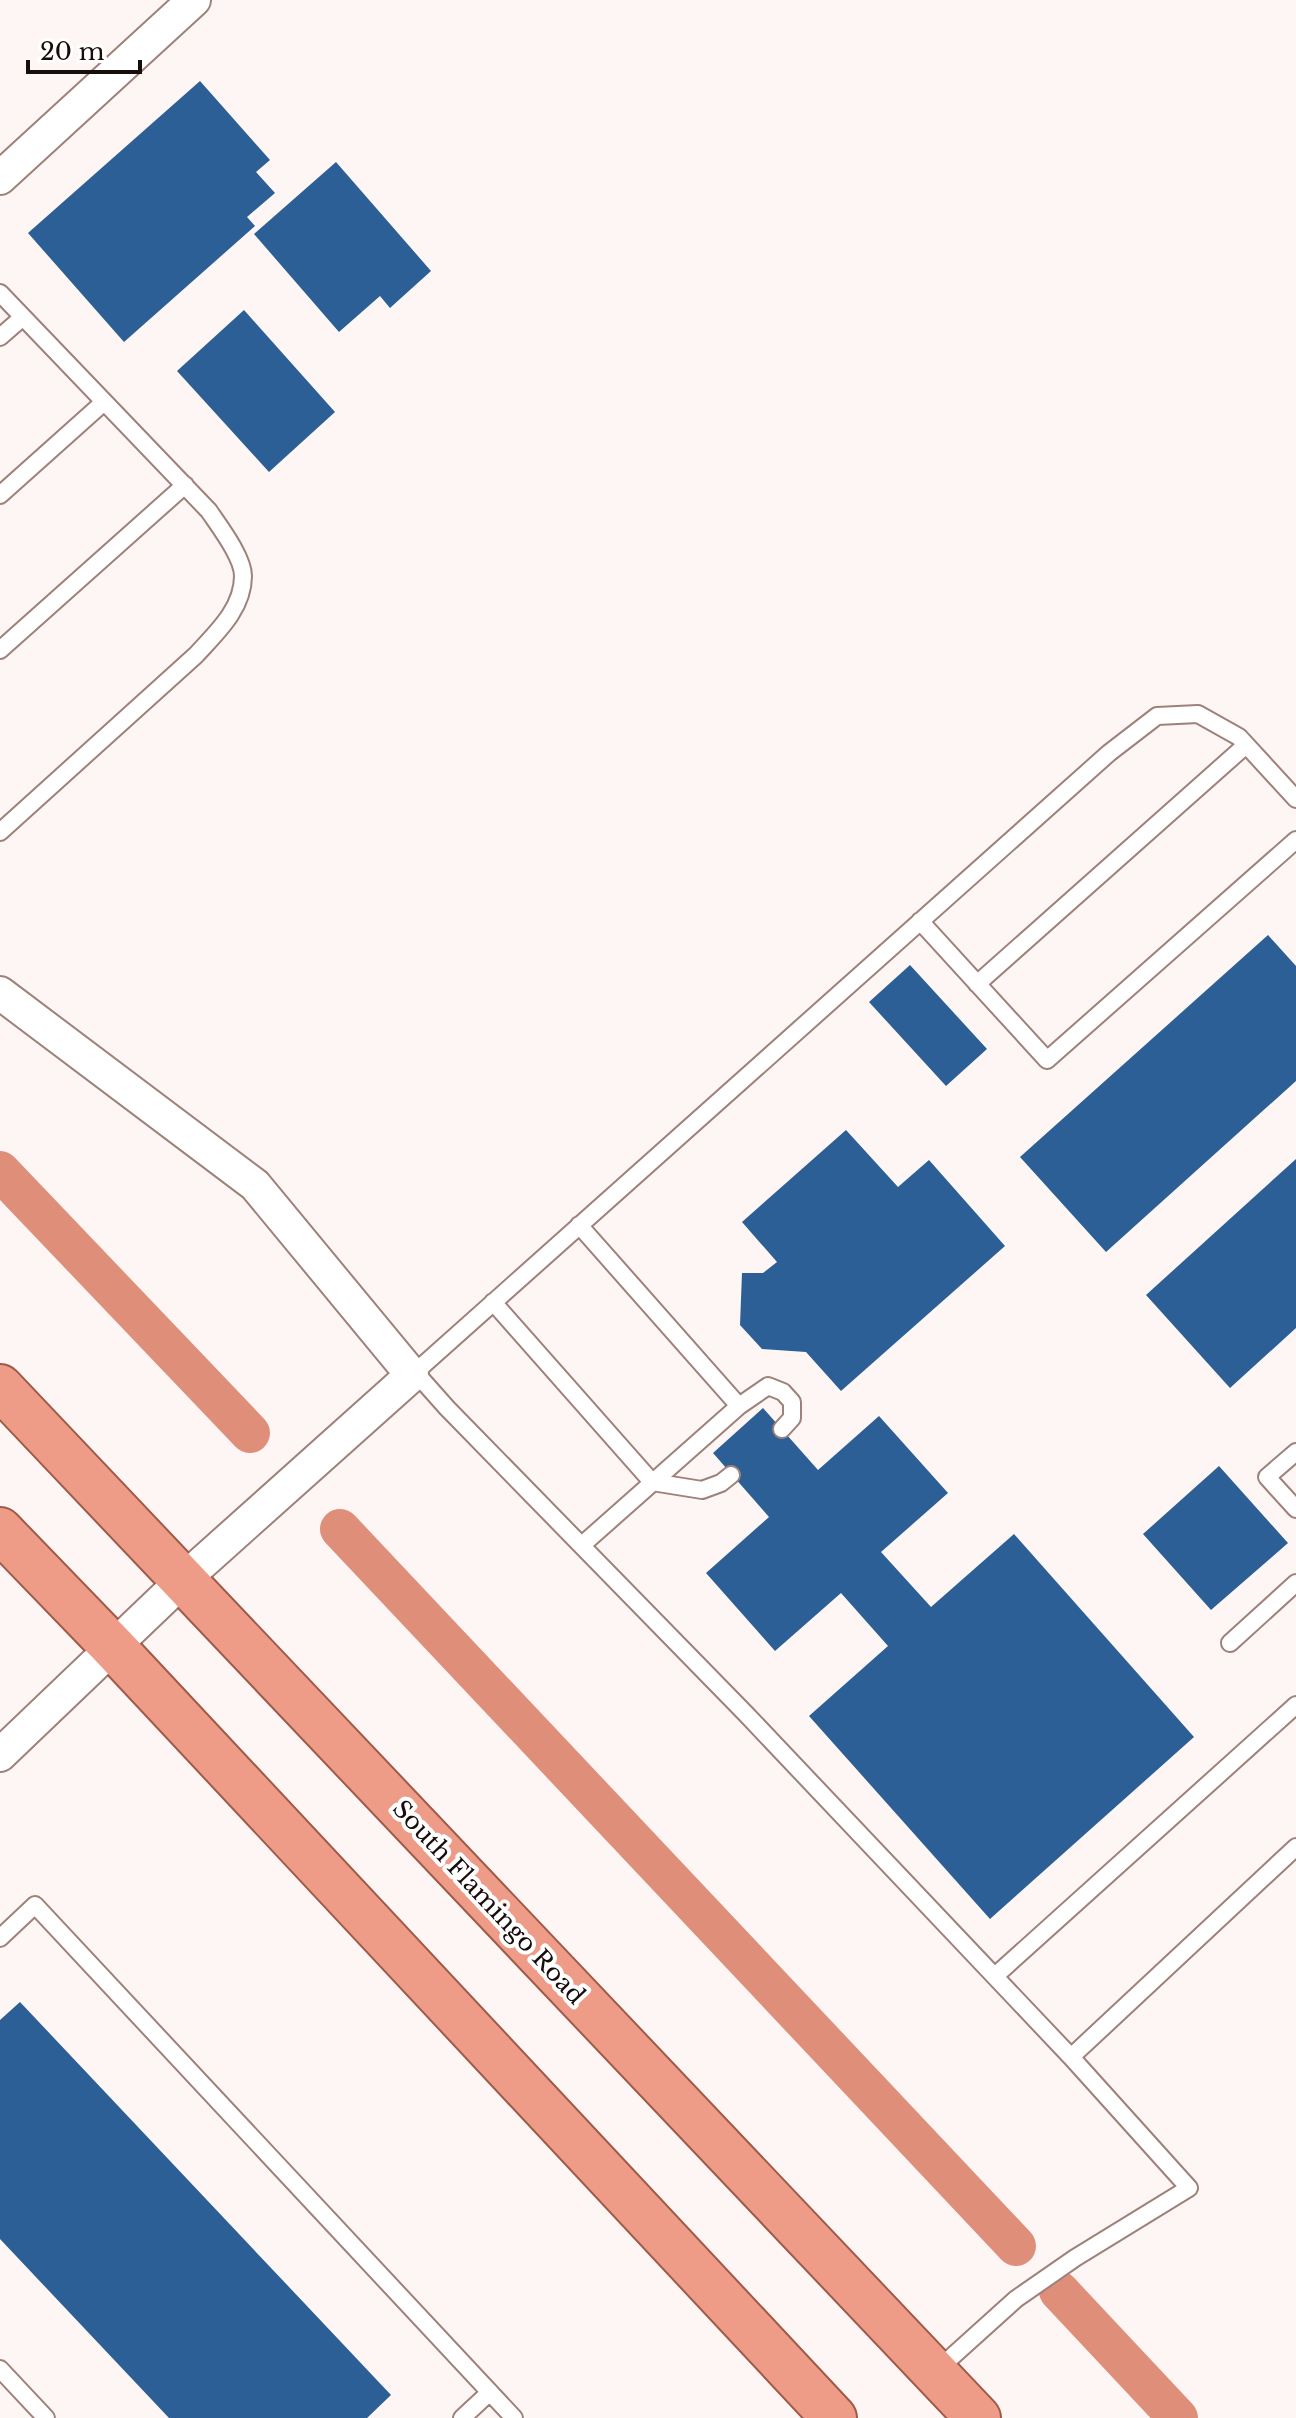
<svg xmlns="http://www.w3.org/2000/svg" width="1296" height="2418" viewBox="0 0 1296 2418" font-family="'Libre Baskerville',serif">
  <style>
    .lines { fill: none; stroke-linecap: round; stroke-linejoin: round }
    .canal { stroke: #df8e7a; stroke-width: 40 }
    .building { fill: #2c5f95 }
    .service-casing { stroke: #9e817a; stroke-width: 20 }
    .minor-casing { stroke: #9e817a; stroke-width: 36 }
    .trunk-casing { stroke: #a05a49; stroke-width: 48 }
    .service { stroke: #fff; stroke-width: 16 }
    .minor { stroke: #fff; stroke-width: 32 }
    .trunk { stroke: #ee9c88; stroke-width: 44 }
    .labels { text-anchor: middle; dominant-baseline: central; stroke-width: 8; stroke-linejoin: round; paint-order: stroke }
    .street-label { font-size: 24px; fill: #170d0a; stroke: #fff }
  </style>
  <rect width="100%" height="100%" fill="#fdf6f4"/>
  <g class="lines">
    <path class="canal" d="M0,1171L250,1433
      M340,1529L1016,2246
      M1059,2291L1178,2418"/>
  </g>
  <path class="building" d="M200,81L270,160L256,172L275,193L247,217L255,226L124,342L28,233Z
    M336,162L431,271L390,308L380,296L339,332L254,234Z
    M244,310L335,412L269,472L177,371Z
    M1268,935L1296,966V1081L1106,1252L1020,1157Z
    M910,965L987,1049L946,1086L869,1002Z
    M846,1130L898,1187L929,1160L1005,1246L841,1391L806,1352L762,1349L740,1325L742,1273H763L777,1262L742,1222Z
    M1296,1159V1328L1230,1388L1146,1295Z
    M763,1408L818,1470L879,1416L948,1493L881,1552L931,1607L1014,1534L1194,1737L990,1919L809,1716L888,1646L841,1593L775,1651L706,1573L769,1517L713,1453Z
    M1219,1466L1288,1543L1211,1610L1143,1534Z
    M20,2002L391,2395L367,2418H169L0,2239V2020Z"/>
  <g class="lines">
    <defs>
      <path id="service" d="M0,293L209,511C219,526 243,557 243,576C243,609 216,633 196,655L0,832
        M0,337L23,317
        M0,495L104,402
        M0,650L185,485
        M920,921L1047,1060L1296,840
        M977,984L1246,745
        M579,1225L739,1406L582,1545
        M493,1302L652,1482L702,1490L721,1483L731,1475
        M415,1372L447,1408L746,1714L1071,2057
        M412,1375L1109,753L1157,716L1198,714L1239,737L1296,799
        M739,1406L768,1386L783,1392L792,1402V1418L782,1429
        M1296,1452L1267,1477L1296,1509
        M1230,1643L1296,1583
        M0,1938L35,1905L514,2418
        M995,1976L1296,1705
        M0,2369L46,2418
        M935,2372L1016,2299L1075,2258L1189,2188L1071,2057L1296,1847
        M462,2418L490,2392"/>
      <path id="minor" d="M0,178L194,0
        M0,993L255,1185L412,1375L183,1580L0,1755"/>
      <path id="trunk" d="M0,1387L978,2418
        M0,1530L114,1648L834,2418"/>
    </defs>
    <use href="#service" class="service-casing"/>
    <use href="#minor" class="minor-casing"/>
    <use href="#trunk" class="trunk-casing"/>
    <use href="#service" class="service"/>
    <use href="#minor" class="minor"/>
    <use href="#trunk" class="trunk"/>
  </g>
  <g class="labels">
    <g class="street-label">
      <text transform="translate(489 1902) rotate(47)">South Flamingo Road</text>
    </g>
  </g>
  <path d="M28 60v12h112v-12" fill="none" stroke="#170d0a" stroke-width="4"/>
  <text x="40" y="60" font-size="24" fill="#170d0a" stroke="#ffffff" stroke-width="6" paint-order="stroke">20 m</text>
</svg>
